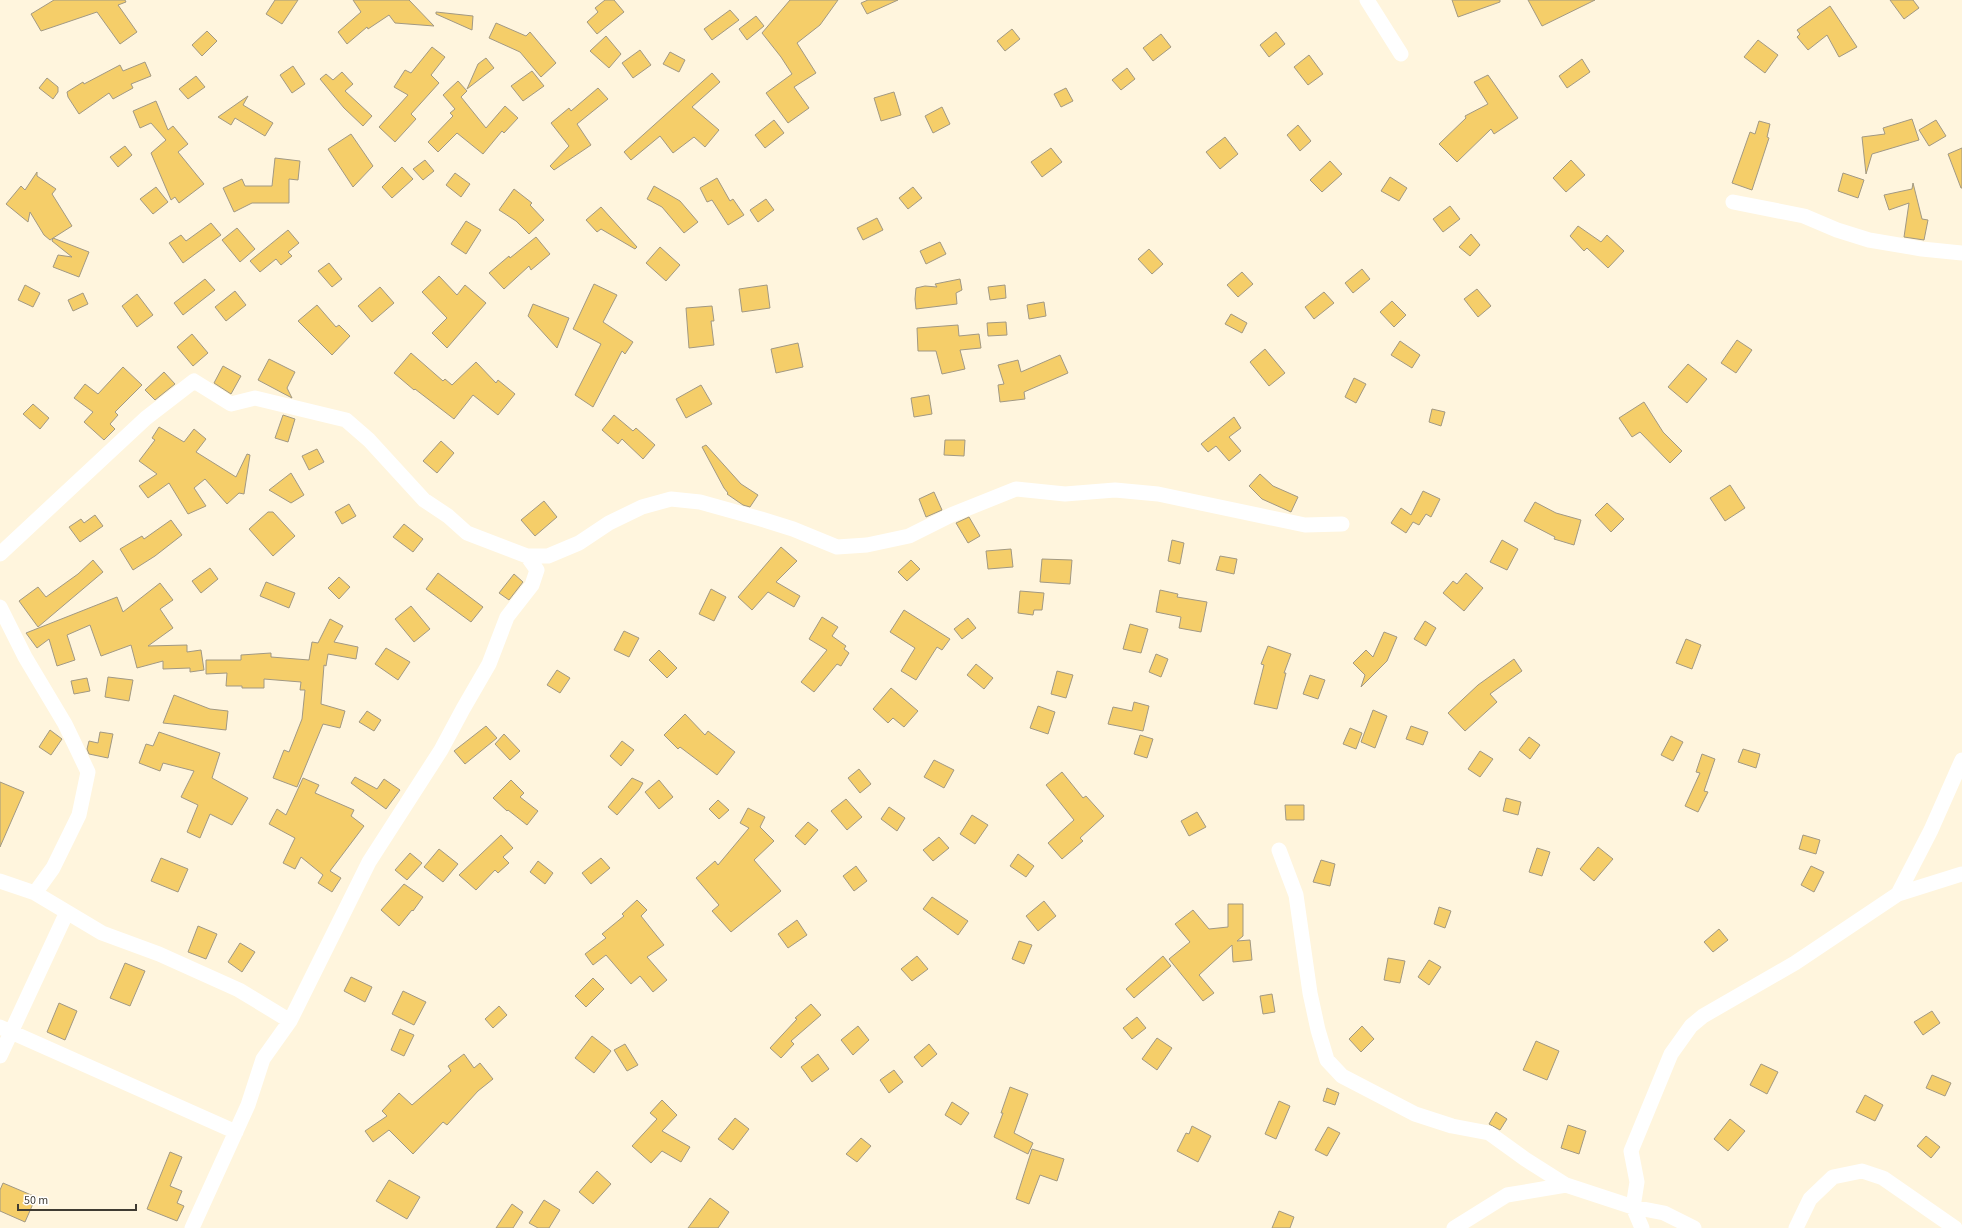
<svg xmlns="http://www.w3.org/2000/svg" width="1962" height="1228" viewBox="0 0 1962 1228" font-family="'Source Sans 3',sans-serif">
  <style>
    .building { fill: #f5ce69; stroke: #a29983 }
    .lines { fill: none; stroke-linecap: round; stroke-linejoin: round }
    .street { stroke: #fff; stroke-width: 15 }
  </style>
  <rect width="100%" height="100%" fill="#fff5dd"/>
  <path class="building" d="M54,0H125L126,2L118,5L137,32L120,44L97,12L41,31L31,14Z
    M275,0H298L282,24L266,14Z
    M353,0H409L434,26L395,23L389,15L368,29L367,27L347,44L338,32L361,12Z
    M605,0H614L624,12L597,34L587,22L598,12L595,8Z
    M790,0H838L820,25L797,43L816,73L794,87L809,108L788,123L766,93L792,74L781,57L762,33Z
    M868,0H898L867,14L861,3Z
    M1452,0H1500V2L1458,17Z
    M1528,0H1595L1542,26Z
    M1890,0H1913L1919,8L1904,19Z
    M1830,6L1857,47L1839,57L1827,35L1808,50L1797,37L1800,34L1797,30Z
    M730,10L739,20L712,40L704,29Z
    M436,12L473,16L472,30L436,14Z
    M756,16L764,26L747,40L739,29Z
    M496,23L526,36L530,32L556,63L541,77L520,52L489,38Z
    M1012,29L1020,39L1005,51L997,41Z
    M207,31L217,41L202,56L192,45Z
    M1276,32L1285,44L1269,57L1260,45Z
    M1161,34L1171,47L1153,61L1143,48Z
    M606,36L621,54L609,68L590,51Z
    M1758,40L1778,55L1765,73L1744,57Z
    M432,47L445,57L431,75L439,83L411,114L416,119L395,142L379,127L408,95L394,87L405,70L411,73Z
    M640,50L651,65L633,78L622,63Z
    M670,52L685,60L679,72L663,64Z
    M1309,55L1323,74L1308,85L1294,67Z
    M486,58L494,68L467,89L478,64Z
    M1582,59L1590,72L1567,88L1559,76Z
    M145,62L151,76L131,84L133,88L113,99L109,93L79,114L68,97L67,92L83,82L84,84L120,65L123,71Z
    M293,66L305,84L292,93L280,75Z
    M1127,68L1135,79L1121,90L1112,80Z
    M532,71L544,86L523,101L511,86Z
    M342,72L353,84L345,91L372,116L363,126L344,108L320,79L326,74L333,80Z
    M712,73L720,82L692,107L719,130L705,147L694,137L673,153L660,136L631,160L624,152Z
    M1488,75L1518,118L1494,134L1491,129L1457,162L1439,144L1466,118L1465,116L1488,104L1474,82Z
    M196,76L205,87L188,99L179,89Z
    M47,78L58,87V92L53,99L39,88Z
    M458,81L467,91L461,97L486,128L505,106L518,118L504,133L502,131L483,154L457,133L438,152L428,142L453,116L450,113L455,109L443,95Z
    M598,88L608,99L577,124L591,145L554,170L550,166L569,146L551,123L569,108L571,111Z
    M1066,88L1073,101L1061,107L1054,94Z
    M894,92L901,115L881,121L874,98Z
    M248,96L243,105L273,123L265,136L235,118L231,125L218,117Z
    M156,101L168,130L173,126L188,144L178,152L204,184L179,203L175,197L171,200L151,153L166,140L151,123L140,128L133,111Z
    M942,107L950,124L933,133L925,116Z
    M1912,119L1919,140L1872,154L1866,174L1862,137L1885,134L1883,128Z
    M774,120L784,133L765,148L755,135Z
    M1936,120L1946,136L1929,146L1919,130Z
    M1759,121L1770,124L1767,137L1769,138L1752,190L1732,183L1750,132L1755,134Z
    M1298,125L1311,141L1300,151L1287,135Z
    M351,134L373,166L353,187L328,149Z
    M1225,137L1238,154L1220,169L1206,152Z
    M125,146L132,155L118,167L110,157Z
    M1051,148L1062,162L1042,177L1031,162Z
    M1962,148V188H1961L1948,154Z
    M275,158L300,161L298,180L289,179V203H252L234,212L223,188L242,179L245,186H272Z
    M425,160L434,171L423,180L413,169Z
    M1571,160L1585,175L1566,192L1553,178Z
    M1330,161L1342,174L1322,192L1310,180Z
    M402,167L413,179L392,198L382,187Z
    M37,172V176L56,189L52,194L72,226L50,240L44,235L30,212L28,222L6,204L21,186L25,190Z
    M455,173L470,184L461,197L446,185Z
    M1843,173L1864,180L1858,198L1838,191Z
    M1390,177L1407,188L1399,201L1381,191Z
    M717,178L730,201L733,199L744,215L728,225L712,200L707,202L700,188Z
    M1913,183L1922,219L1928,220L1924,240L1904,237L1909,203L1889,210L1884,195L1912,189Z
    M654,186L680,201L698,222L684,233L662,207L647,199Z
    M156,187L168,202L153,214L140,199Z
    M913,187L922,198L908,209L899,198Z
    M514,189L532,203L530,205L544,220L529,234L516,221L499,210Z
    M766,199L774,210L758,222L750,210Z
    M1450,206L1460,219L1443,232L1433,219Z
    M601,207L637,247L635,249L601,229L597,232L586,220Z
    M877,218L883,230L863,240L857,228Z
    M466,221L481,230L466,254L451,244Z
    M211,223L221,235L183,263L169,243L181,235L186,241Z
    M1578,226L1601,242L1607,235L1624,251L1608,268L1587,248L1584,251L1570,236Z
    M237,228L255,249L240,262L222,240Z
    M288,230L299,243L288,252L292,256L281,265L276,259L260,272L250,261Z
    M1471,234L1480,245L1470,256L1459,247Z
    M536,237L550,254L531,270L529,266L504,289L489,273L509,256L510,258Z
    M53,238L89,252L79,277L53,267L58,255L72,257L52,241Z
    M940,242L946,254L926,264L920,251Z
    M660,247L680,265L666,281L646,263Z
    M1149,249L1163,264L1152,274L1138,259Z
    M329,263L342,279L332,287L318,271Z
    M1362,269L1370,279L1353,293L1345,283Z
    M1242,272L1253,284L1238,297L1227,285Z
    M439,276L457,295L465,285L486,303L447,348L432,333L447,318L422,292Z
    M205,279L215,290L183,315L174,303Z
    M960,279L962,290L956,293L957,304L916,309L915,299L916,288L925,286L937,287L935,284Z
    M594,284L617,295L603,322L633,342L625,354L622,351L593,407L575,395L601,344L573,329Z
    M25,285L40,293L33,307L18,300Z
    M767,285L770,308L742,312L739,289Z
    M1005,285L1006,298L990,300L988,287Z
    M380,287L394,303L372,322L358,306Z
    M1477,289L1491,306L1478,317L1464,299Z
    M235,291L246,305L226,321L215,307Z
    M1324,292L1334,303L1314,319L1305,307Z
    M83,293L88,304L73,311L68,300Z
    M137,294L153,315L137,327L122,306Z
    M1392,301L1406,315L1394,327L1380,312Z
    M1044,302L1046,316L1029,319L1027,305Z
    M533,304L569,318L557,348L528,316Z
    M317,305L336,327L339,325L350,336L332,355L298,321Z
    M712,306L714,321H711L714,345L689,348L686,308Z
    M1231,314L1247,323L1242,333L1225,324Z
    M1006,322L1007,335L988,336L987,323Z
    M958,325L959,336L979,334L981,348L960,350L965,369L942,374L936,351H918L917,328Z
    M192,334L208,353L193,366L177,347Z
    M1737,340L1752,350L1736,373L1721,363Z
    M1400,341L1420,355L1412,368L1391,355Z
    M798,343L803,367L776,373L771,349Z
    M1265,349L1285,373L1269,386L1250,362Z
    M411,353L443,381L445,379L452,385L476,362L496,383L498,380L515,394L498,415L473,395L454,419L415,389L414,390L394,373Z
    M1060,355L1068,373L1024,392L1025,399L1000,402L998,385L1004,384L998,365L1018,360L1021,372Z
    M269,359L295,372L287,388L292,398L258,380Z
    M1688,364L1707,379L1687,403L1668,387Z
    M223,366L241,376L231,394L214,383Z
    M123,367L142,385L115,412L118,415L110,424L115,429L104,440L84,422L93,412L74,398L85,384L98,394Z
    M164,372L175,384L155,400L145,390Z
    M1354,378L1366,384L1356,403L1345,397Z
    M701,385L712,404L686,418L676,399Z
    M929,395L932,414L914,417L911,398Z
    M1644,402L1663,432L1682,451L1670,463L1640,432L1632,437L1619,418Z
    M33,404L49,418L40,429L23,414Z
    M1432,409L1445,412L1441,426L1429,422Z
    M283,415L295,419L288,442L275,438Z
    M614,415L633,431L636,428L655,445L643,459L622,439L618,444L602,430Z
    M1234,417L1241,428L1229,437L1241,451L1229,461L1216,446L1208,452L1201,444Z
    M159,427L184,442L194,429L206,439L196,452L236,477L247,454L250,455L244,494L239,493L227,504L205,479L194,488L206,506L188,514L169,483L148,498L139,486L157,474L139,461L155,440L152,438Z
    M945,440H965L964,456L944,455Z
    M441,441L454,453L437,473L423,461Z
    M706,445L741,484L758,495L750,507L743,505L727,494L728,493L724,488L702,447Z
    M317,449L324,462L309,470L302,456Z
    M291,473L304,495L291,503L269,490Z
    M1260,474L1273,486L1298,497L1291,512L1262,499L1249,486Z
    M1730,485L1745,508L1725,521L1710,498Z
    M1423,491L1440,499L1431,517L1426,514L1419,525L1413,522L1406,533L1391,523L1401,508L1411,515Z
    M934,492L942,510L926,517L919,499Z
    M544,501L557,517L535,536L521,520Z
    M1535,502L1556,513L1581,520L1574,545L1554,539L1555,537L1524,521Z
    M1607,503L1624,519L1611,532L1595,515Z
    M349,504L356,516L342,524L335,512Z
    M268,512H273L295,536L273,556L249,529Z
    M95,515L103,526L80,542L69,527L81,519L84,523Z
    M969,517L980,536L968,543L956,523Z
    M171,520L182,535L155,556L133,570L120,549L142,536L144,539Z
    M404,524L423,539L413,552L393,537Z
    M1172,540L1184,543L1180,564L1168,561Z
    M1502,540L1518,549L1507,570L1490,562Z
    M781,547L797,561L776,582L800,596L794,607L768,592L752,610L738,597Z
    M1011,549L1013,567L988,569L986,551Z
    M1220,556L1237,559L1234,574L1216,570Z
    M1042,559L1072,560L1070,584L1040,582Z
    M93,560L103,572L38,627L19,601L38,587L46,597L78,574Z
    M911,560L920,569L907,581L898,572Z
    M210,568L218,579L201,593L192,581Z
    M438,573L483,607L471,622L426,589Z
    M1466,573L1483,588L1464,611L1443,593L1453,581L1457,584Z
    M514,574L523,582L509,600L499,593Z
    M339,577L350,587L339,599L328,588Z
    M266,582L295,593L289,608L260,596Z
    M160,583L173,600L160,609L173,628L148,646L187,645V652L201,650L204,670L190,672V668L163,669V661L137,668L131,645L101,656L90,625L67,635L75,660L57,666L49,639L37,648L26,633L117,597L123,612Z
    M711,589L726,597L714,621L699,614Z
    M1160,590L1178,594L1177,597L1207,602L1201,632L1179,628L1181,617L1156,612Z
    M1020,591L1044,593L1042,610H1034L1033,615L1018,613Z
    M411,606L430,629L414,642L395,619Z
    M904,610L950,639L942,650L937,647L916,680L901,671L915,648L890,632Z
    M822,617L838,627L832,636L846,646L844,649L849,653L841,666L837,664L814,692L801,682L827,650L809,639Z
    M968,618L976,628L962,639L954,629Z
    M330,619L343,626L334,642L358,647L356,659L328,654L326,666L324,665L321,704L345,711L340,728L323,724L297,787L273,778L284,750L289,752L302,719L305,690H300L301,682L264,679V688H242V686H226L227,673L206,674V660H241V655L271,653V657L309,660L312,642L318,643Z
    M1425,621L1436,628L1426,646L1414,639Z
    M1130,624L1148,629L1141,653L1123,649Z
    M624,631L639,638L629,657L614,650Z
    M1384,632L1397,637L1387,661L1361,687L1365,675L1353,663L1366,650L1373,657Z
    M1686,639L1701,645L1692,669L1676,663Z
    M1268,646L1291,654L1284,673H1286L1277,709L1254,704L1264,665L1261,664Z
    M386,648L410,662L398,680L375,664Z
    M659,650L677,668L667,678L649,660Z
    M1156,654L1168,659L1161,677L1149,672Z
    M1514,659L1522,671L1490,694L1497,702L1465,731L1448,713L1478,685Z
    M976,664L993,678L984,689L967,675Z
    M557,670L570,678L560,693L547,685Z
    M1057,671L1073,675L1066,698L1051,694Z
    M1310,675L1325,680L1318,699L1303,694Z
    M108,677L133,680L129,701L105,697Z
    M87,678L90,691L74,694L71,681Z
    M891,688L918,711L904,727L893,718L888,723L873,709Z
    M174,695L210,709L228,711L226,730L163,723Z
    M1134,702L1149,706L1143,731L1108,724L1113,707L1132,711Z
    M1038,706L1055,712L1048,734L1030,728Z
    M1373,710L1387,716L1375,748L1361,742Z
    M367,711L381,720L374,731L359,722Z
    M685,714L705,735L708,731L735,752L717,775L680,747L678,749L664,735Z
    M486,726L497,738L465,764L454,751Z
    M1411,726L1428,732L1423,745L1406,739Z
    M1350,728L1362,733L1356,749L1343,744Z
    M50,730L62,739L51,755L39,747Z
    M100,732L113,734L108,758L89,754L87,749L89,741L98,743Z
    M159,732L220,753L212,778L248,798L232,825L210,814L200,838L187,832L198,805L181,797L194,771L163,763L160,771L139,763L146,744L153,746Z
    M504,734L520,751L510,760L495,744Z
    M1140,735L1153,739L1147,758L1134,754Z
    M1671,736L1683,742L1673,761L1661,755Z
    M1529,737L1540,745L1530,759L1519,750Z
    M622,741L634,750L621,766L610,756Z
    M1743,749L1760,754L1756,768L1738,762Z
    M1480,751L1493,759L1480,777L1468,769Z
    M1702,754L1715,759L1704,791L1708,792L1698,812L1685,806L1700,773L1696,772Z
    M934,760L954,770L944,788L924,777Z
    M859,769L871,784L860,793L848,778Z
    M1062,772L1083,798L1086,796L1104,816L1080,838L1083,841L1062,859L1048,843L1074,820L1046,785Z
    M355,777L377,789L384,779L400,790L386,809L351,783Z
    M303,778L319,785L315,793L354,810L351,816L364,826L330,871L341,878L332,892L318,883L323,875L301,857L295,869L283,863L295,838L269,824L277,809L286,815Z
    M632,778L643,783L639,790L617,815L608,807Z
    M511,780L524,793L520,797L538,811L527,825L508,810L507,811L493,798Z
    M659,780L673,797L659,809L645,792Z
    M0,782L24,792L0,847Z
    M1506,798L1521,802L1518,815L1503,811Z
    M846,799L862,817L847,830L831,811Z
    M718,800L729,810L719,819L709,809Z
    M1285,805H1304V820H1286Z
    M889,807L905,818L897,831L881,819Z
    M748,808L765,817L760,827L774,841L754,860L781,891L731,932L712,911L719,905L696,878L715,861L718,865L749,828L740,823Z
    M1197,812L1206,827L1189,836L1181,821Z
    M972,815L988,825L975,844L960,834Z
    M808,822L818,830L805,845L795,836Z
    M501,835L513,848L503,857L509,863L498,873L495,870L476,890L459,875Z
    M1803,835L1820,840L1816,854L1799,849Z
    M939,837L949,848L933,861L923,850Z
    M1598,847L1613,859L1594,881L1580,869Z
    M1537,848L1550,852L1542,876L1529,872Z
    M439,849L458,864L443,882L424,867Z
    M410,853L422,863L407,880L395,870Z
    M1018,854L1034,866L1026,877L1010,866Z
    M161,858L188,869L178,892L151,881Z
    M601,858L610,868L591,884L582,873Z
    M1321,860L1335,864L1330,886L1313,882Z
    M538,861L553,873L545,884L530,872Z
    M856,866L867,881L854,891L843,876Z
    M1811,866L1824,872L1814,892L1801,885Z
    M404,884L423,897L413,911L412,910L399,926L381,910Z
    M932,897L968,921L958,935L923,909Z
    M637,900L647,910L641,916L664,945L647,957L667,980L653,992L640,976L631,984L606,955L593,965L585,954L606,938L602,934L624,916L622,914Z
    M1044,901L1056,916L1038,931L1026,916Z
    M1228,904H1243V936L1237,941L1250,940L1252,960L1233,962L1232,945L1199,975L1214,993L1203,1001L1169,959L1190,942L1175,924L1193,910L1209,929L1228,927Z
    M1439,907L1451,911L1445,928L1434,924Z
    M797,920L807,935L788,948L778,934Z
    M198,926L217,934L206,959L188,952Z
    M1719,929L1728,940L1713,952L1704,942Z
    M1019,941L1032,945L1024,964L1012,959Z
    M240,943L255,952L242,972L228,962Z
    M917,956L928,969L912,981L901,969Z
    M1163,956L1171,966L1134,998L1126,989Z
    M1388,958L1405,961L1400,983L1384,980Z
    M1429,960L1441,967L1429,985L1418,977Z
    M125,963L145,971L130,1006L110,998Z
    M351,977L372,987L365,1002L344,991Z
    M593,978L604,989L586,1007L575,996Z
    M403,991L426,1002L414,1025L392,1014Z
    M1272,994L1275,1012L1263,1014L1260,996Z
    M59,1003L77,1011L65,1040L47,1032Z
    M811,1004L821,1015L791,1041L794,1044L781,1058L770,1048L797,1019L795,1018Z
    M499,1006L507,1015L493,1028L485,1019Z
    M1932,1011L1940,1023L1923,1035L1914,1022Z
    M1137,1017L1146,1028L1132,1039L1123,1028Z
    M858,1026L869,1040L853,1055L841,1040Z
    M1362,1026L1374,1039L1361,1052L1349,1039Z
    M400,1029L414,1035L404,1056L391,1050Z
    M592,1036L611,1051L594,1073L575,1058Z
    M1157,1038L1172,1048L1157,1070L1142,1059Z
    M1536,1041L1559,1051L1547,1080L1523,1070Z
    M625,1044L638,1065L627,1071L614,1050Z
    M929,1044L937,1054L922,1067L914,1057Z
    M464,1054L474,1068L480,1063L493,1079L478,1091L447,1125L443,1122L413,1154L389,1130L373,1142L365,1131L387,1116L382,1111L399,1093L412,1105L451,1071L448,1066Z
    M818,1054L829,1069L812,1082L801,1067Z
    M1761,1064L1778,1072L1767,1094L1750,1085Z
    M894,1070L903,1082L889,1093L880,1080Z
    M1932,1075L1951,1083L1945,1096L1926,1088Z
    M1010,1087L1028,1094L1014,1133L1033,1143L1028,1154L994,1137L1003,1113H1001Z
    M1327,1088L1339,1093L1335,1105L1323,1101Z
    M1865,1095L1883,1105L1875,1121L1856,1112Z
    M662,1100L677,1115L662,1131L690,1147L681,1162L662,1151L651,1163L632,1146L657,1119L650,1113Z
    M1279,1101L1290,1106L1276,1139L1265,1134Z
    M952,1102L969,1113L961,1125L945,1115Z
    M1496,1112L1507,1119L1500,1130L1489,1124Z
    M735,1118L749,1129L733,1150L718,1139Z
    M1730,1119L1745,1131L1728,1151L1714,1139Z
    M1568,1125L1586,1131L1579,1154L1561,1148Z
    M1192,1126L1211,1136L1198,1162L1177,1151L1186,1133L1189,1134Z
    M1328,1127L1340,1133L1327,1156L1315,1150Z
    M1926,1136L1940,1147L1931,1158L1917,1146Z
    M861,1138L871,1146L857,1162L846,1154Z
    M1032,1149L1064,1159L1057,1181L1040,1175L1029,1204L1016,1199Z
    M170,1152L182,1157L170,1186L182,1191L177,1203L184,1206L177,1221L147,1209Z
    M597,1171L611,1184L593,1204L579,1192Z
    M389,1180L420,1197L407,1219L376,1201Z
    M3,1183L36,1197L25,1222L0,1211V1190Z
    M710,1198L729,1212L718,1228H688Z
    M544,1200L560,1210L549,1228H538L529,1223Z
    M512,1204L523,1212L513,1228H496Z
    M1279,1211L1294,1217L1290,1228H1272Z"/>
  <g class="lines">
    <path class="street" d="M1367,0L1401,54
      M1733,202L1804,216L1837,230L1869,240L1922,249L1962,253
      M0,554L146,418L194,381L231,404L255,398L346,420L369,440L424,500L448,516L467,533L527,556L537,570L532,585L507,617L489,664L463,709L441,750L369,862L290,1021L263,1059L248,1105L192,1228
      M527,556H548L579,543L609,523L642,507L671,499L700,502L761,519L793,529L837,547L867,545L909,536L951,515L1016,489L1065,494L1115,490L1158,494L1305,525L1342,524
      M0,607L25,657L65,724L88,772L79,815L53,868L35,893
      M1279,850L1296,895L1310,993L1318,1030L1327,1060L1342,1076L1415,1114L1452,1126L1489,1133L1525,1159L1566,1185L1633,1207L1664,1213L1694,1228
      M0,881L35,893L102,933L159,954L239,990L290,1021
      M1898,894L1962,874
      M0,1027L236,1132
      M0,1056L67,912
      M1454,1228L1507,1195L1566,1185
      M1642,1228L1633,1207L1637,1182L1631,1151L1671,1054L1691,1026L1703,1016L1795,963L1898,894L1931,830L1962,760
      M1796,1228L1810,1199L1833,1177L1862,1171L1883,1178L1955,1228"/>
  </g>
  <path d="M18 1204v6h118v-6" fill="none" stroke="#3f3b32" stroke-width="2"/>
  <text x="24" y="1204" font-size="12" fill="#3f3b32" stroke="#ffffff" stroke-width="3" paint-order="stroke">50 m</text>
</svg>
